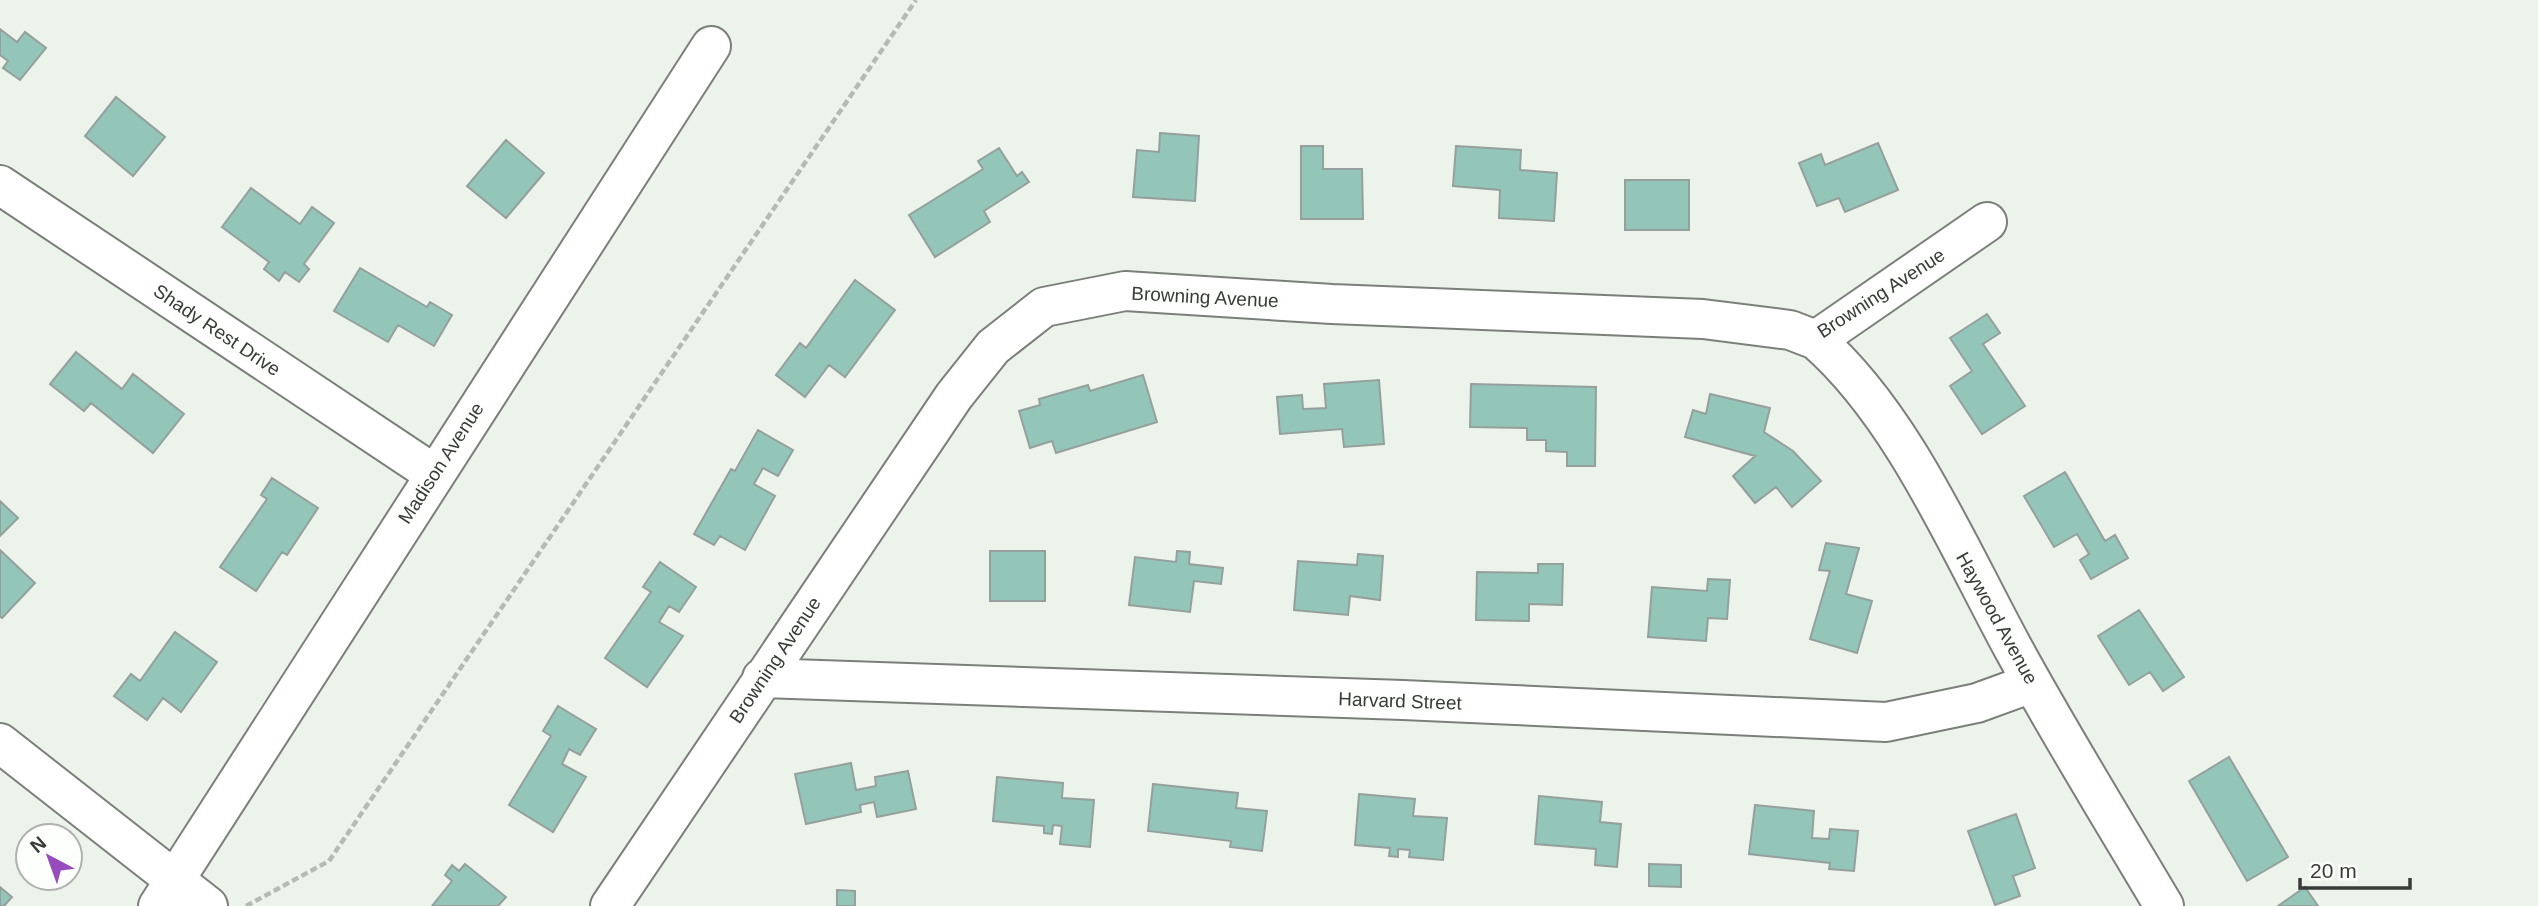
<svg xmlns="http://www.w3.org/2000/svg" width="2538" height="906" viewBox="0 0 2538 906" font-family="Helvetica,sans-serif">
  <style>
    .building { fill: #93c5b8; stroke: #95a09d; stroke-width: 2 }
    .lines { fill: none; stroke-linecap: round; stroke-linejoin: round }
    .minor-casing { stroke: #7a8079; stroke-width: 42 }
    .path { stroke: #b5bbb4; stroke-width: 4.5; stroke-dasharray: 7 3.5; stroke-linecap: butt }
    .minor { stroke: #fff; stroke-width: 38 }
    .labels { text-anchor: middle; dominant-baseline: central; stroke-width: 7; stroke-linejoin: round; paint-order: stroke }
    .street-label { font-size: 19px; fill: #393b38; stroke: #fdfffd }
  </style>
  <rect width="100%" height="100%" fill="#ecf3eb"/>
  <path class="building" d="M0,29L17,42L25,32L46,48L20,80L3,68L8,61L0,55Z
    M116,97L165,137L133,176L85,136Z
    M1160,133L1199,136L1195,201L1133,197L1137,150L1159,152Z
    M506,140L544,173L506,218L467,186Z
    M1878,143L1898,190L1845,212L1839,198L1817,206L1799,163L1821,154L1825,165Z
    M1301,146H1323V169H1362L1363,219H1301Z
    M1456,146L1521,150L1520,170L1557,173L1554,221L1499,218L1500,190L1453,186Z
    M999,148L1017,176L1022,172L1029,182L984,211L990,222L935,257L909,215L983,169L978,161Z
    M1625,180H1689V230H1625Z
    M251,188L300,224L312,207L334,223L304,264L309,269L299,282L285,272L279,281L264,269L269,262L222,227Z
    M360,268L427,307L430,302L452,315L434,346L398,325L388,342L334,311Z
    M855,280L895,310L845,377L829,365L805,397L776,375L800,343L806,348Z
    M1987,314L2000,333L1983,344L2025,406L1982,434L1950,386L1972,371L1950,338Z
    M76,352L122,389L133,374L184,414L153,453L91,403L84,411L50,384Z
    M1143,375L1157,422L1056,453L1052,441L1030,448L1019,411L1040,405L1039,399L1088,385L1090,391Z
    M1379,380L1384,444L1344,447L1342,429L1280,434L1277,397L1302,395L1303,409L1326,408L1324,384Z
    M1471,384L1596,387L1595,466H1567V452L1546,451V440H1527V428L1470,427Z
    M1710,394L1770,408L1764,432L1793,451L1821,481L1792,507L1776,487L1755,503L1733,476L1755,456L1685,437L1693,410L1706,414Z
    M758,430L793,450L778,476L763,468L754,484L775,496L745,550L720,536L714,545L694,534L731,469L735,471Z
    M2065,472L2105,541L2115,535L2128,558L2091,579L2080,560L2089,554L2077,534L2054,547L2024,496Z
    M272,478L318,508L287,555L282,552L256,591L220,567L267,499L261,495Z
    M0,501L18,518L0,536Z
    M1826,543L1859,548L1846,594L1872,601L1857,653L1810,639L1830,571L1819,570Z
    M0,550L35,583L2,618L0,616Z
    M990,551H1045V601H990Z
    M1177,551L1190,552L1189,564L1223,568L1221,584L1194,581L1190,612L1129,605L1135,557L1176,562Z
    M1358,554L1383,556L1380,600L1350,596L1348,615L1294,610L1298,561L1357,565Z
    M660,562L696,587L679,612L669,606L659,622L683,636L647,687L605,658L651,592L643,587Z
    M1538,564H1563L1562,605L1529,604V621L1476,620L1477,572L1538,573Z
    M1708,579L1730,580L1727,619L1708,618L1706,641L1648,637L1652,587L1707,591Z
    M2139,610L2184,677L2163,691L2150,672L2129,685L2098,636Z
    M175,632L217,662L181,712L163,698L147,720L114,696L131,674L140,681Z
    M558,706L596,729L580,755L569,749L562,764L586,777L553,832L509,805L551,736L543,731Z
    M2229,757L2288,857L2247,881L2189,781Z
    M851,763L856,790L876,786L875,777L908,771L916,809L877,817L874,802L860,805L861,812L806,824L795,774Z
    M997,777L1063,783L1062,798L1094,800L1090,847L1060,844L1062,826L1053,825L1052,834L1044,833V826L993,821Z
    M1153,784L1238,793L1236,808L1267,811L1262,851L1230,847L1231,841L1148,831Z
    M1359,794L1415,799L1413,816L1447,818L1443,860L1409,857L1410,850L1398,849V857L1389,856L1390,848L1355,845Z
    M1539,796L1602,802L1600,822L1621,824L1617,867L1595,865L1596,849L1535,844Z
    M1755,805L1814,811L1812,838L1829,839L1830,829L1858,831L1854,871L1829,869L1830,863L1749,854Z
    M2016,814L2035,868L2013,876L2020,896L1995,905L1968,831Z
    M465,864L506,897L498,906H432L452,881L445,875L452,865L459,871Z
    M1649,864L1681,865V887L1649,886Z
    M0,887L12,897L4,906H0Z
    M2305,887L2318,906H2278Z
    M837,890L855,891V906H837Z"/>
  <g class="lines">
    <defs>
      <path id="minor" d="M0,185L434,474
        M1816,340C1903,416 1958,547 2013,648C2061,736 2113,820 2164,906
        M762,678L1403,700L1886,722L1977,703L2032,683
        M0,743L208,906
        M158,906L711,46
        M610,906L954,396L993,347L1044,307L1125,291L1332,304L1703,319L1790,330L1816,340L1987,222"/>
    </defs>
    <use href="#minor" class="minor-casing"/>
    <path class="path" d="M246,906L329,861L916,0"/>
    <use href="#minor" class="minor"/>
  </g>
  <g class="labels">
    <g class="street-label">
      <text transform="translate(1881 293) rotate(-33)">Browning Avenue</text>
      <text transform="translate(1205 297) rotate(3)">Browning Avenue</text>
      <text transform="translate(217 330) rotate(34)">Shady Rest Drive</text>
      <text transform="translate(441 463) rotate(-57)">Madison Avenue</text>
      <text transform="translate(1997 618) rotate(61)">Haywood Avenue</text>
      <text transform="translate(775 660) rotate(-56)">Browning Avenue</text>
      <text transform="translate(1400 701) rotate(2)">Harvard Street</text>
    </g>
  </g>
  <g transform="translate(49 857) rotate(319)"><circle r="33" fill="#fdfffd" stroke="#afb1ae" stroke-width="2"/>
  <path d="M0-5L12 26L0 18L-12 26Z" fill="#974cbe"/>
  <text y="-10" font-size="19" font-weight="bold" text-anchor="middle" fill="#393b38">N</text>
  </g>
  <path d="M2300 878v10h110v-10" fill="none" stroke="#393b38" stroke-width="3.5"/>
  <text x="2310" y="878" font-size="21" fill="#393b38" stroke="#fdfffd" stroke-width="5" paint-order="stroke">20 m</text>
</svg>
